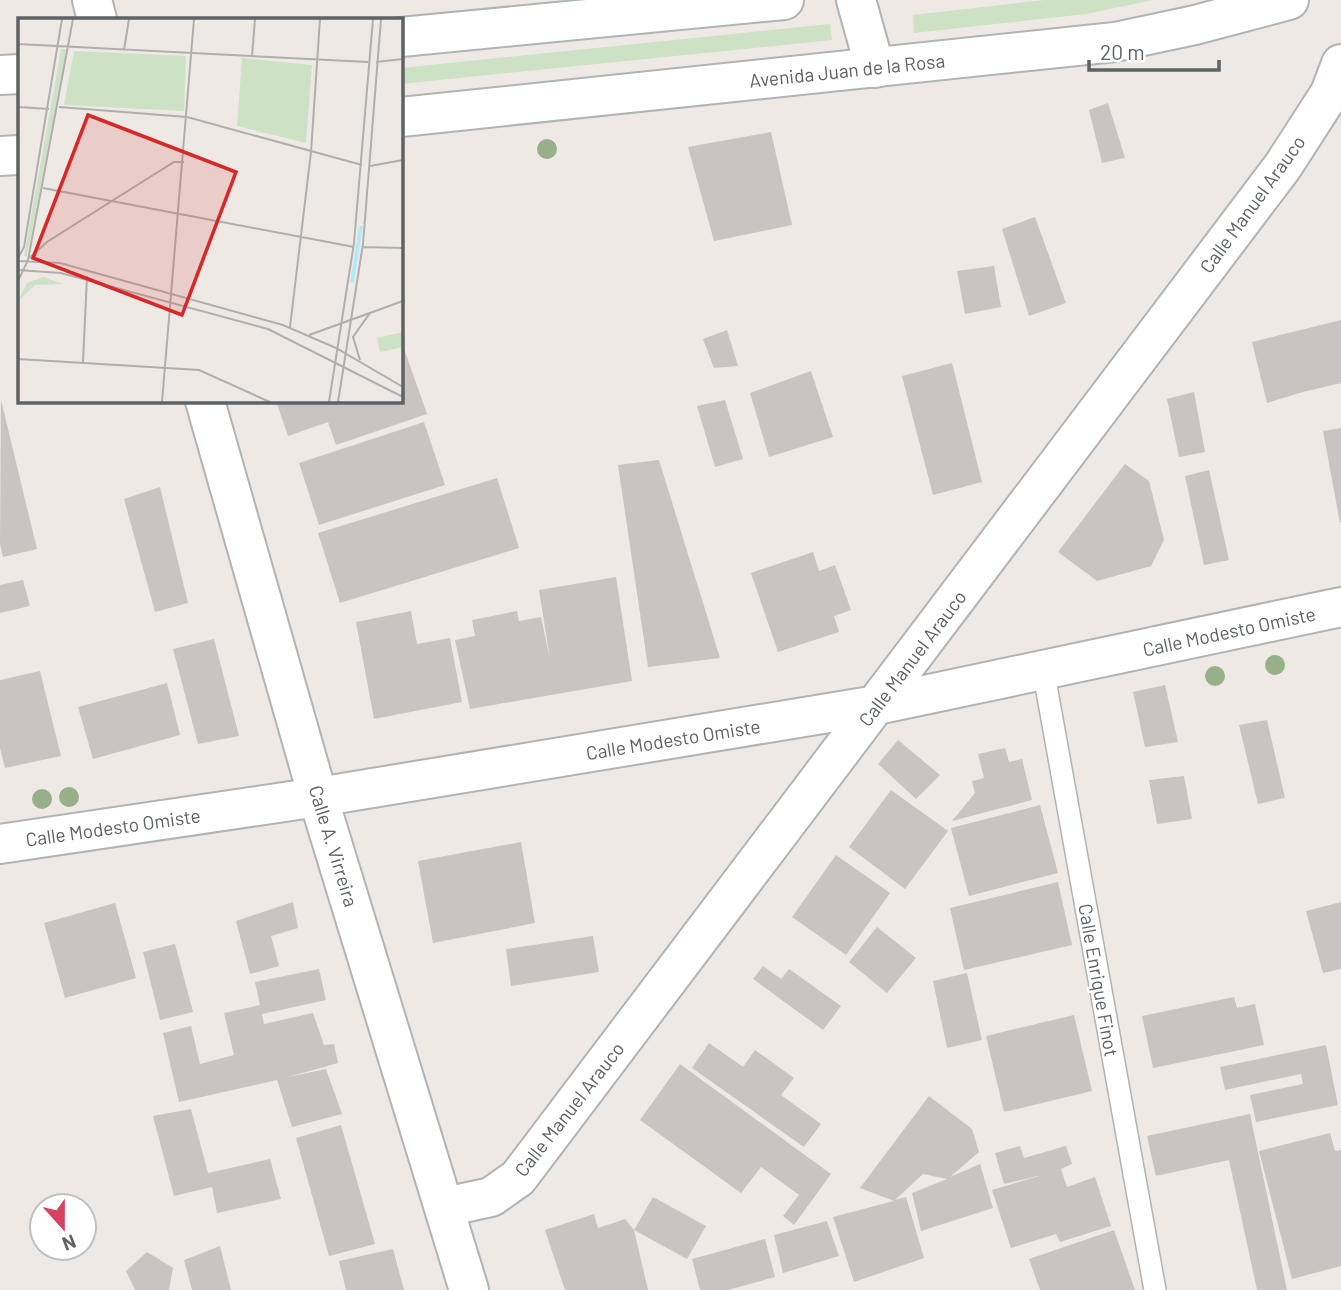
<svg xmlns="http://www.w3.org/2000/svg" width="1341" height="1290" viewBox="0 0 1341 1290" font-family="Barlow,sans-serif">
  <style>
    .green { fill: #cde2c4 }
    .building { fill: #c9c4c2 }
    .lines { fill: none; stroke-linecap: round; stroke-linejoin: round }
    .lane-casing { stroke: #b0b4b6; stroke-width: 24 }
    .street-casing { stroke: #b0b4b6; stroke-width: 42 }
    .secondary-casing { stroke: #afb4b6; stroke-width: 42 }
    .lane { stroke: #fff; stroke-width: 21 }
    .street { stroke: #fff; stroke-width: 38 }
    .secondary { stroke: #fff; stroke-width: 38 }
    .tree { fill: #97b08a }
    .labels { text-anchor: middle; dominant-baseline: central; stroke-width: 5; stroke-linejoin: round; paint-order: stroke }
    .street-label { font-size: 19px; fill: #5d6264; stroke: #fff }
    .inset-river { fill: none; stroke: #adebf6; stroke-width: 3.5 }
    .inset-road { fill: none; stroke: #b0afad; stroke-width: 2 }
    .view { fill: #d62828; fill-opacity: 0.15; stroke: #d62828; stroke-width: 3.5 }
    .inset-edge { fill: none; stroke: #5d6264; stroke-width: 3.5 }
  </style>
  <rect width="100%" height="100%" fill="#eee9e5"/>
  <path class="green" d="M1044,0H1153L1086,14L914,33L913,15Z
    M830,24L832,40L401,84V68Z"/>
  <path class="building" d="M1108,103L1125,158L1102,163L1089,110Z
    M771,132L792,225L714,241L688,147Z
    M1035,217L1066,303L1029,316L1002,229Z
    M994,266L1001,307L965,314L957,271Z
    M1341,320V383L1303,392L1267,403L1252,342Z
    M727,330L738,366L714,368L703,339Z
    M401,340L427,414L336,445L328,422L288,436L276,401H401Z
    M952,363L982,482L933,495L902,376Z
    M811,371L833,437L769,457L750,393Z
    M1194,392L1205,452L1179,457L1167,399Z
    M1,400L37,549L3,557L0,544Z
    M725,400L743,459L715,467L697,406Z
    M424,422L445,485L319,525L299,463Z
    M1341,428V523H1340L1323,431Z
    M659,460L720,658L648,667L618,465Z
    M1125,464L1149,481L1164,540L1151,566L1097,581L1058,552Z
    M1209,470L1229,560L1204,565L1185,476Z
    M497,478L519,548L340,603L318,533Z
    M160,487L188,603L155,612L124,499Z
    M813,552L819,571L835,565L851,610L834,616L839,632L778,652L751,573Z
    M616,577L632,681L470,709L455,640L475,636L472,620L517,611L519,621L541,617L550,659L539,590Z
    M23,580L30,606L0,613V585Z
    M411,611L417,644L450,638L462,702L374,719L356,622Z
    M214,639L239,736L198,744L173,649Z
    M40,671L61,756L5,768L0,748V680Z
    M167,683L180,735L93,759L78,707Z
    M1165,685L1178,742L1145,747L1133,692Z
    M1267,720L1285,798L1258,804L1239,725Z
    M898,740L940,775L916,799L878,764Z
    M1005,748L1009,762L1022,759L1032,800L952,821L975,793L972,781L984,778L978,754Z
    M1184,776L1192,819L1157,824L1149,780Z
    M891,790L948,831L905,889L849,847Z
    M1040,805L1058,873L969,896L951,828Z
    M521,842L535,923L433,943L418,861Z
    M836,855L890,893L846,955L792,917Z
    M1058,882L1072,945L964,970L950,908Z
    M293,902L298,928L271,936L279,966L250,974L236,921Z
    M1341,902V969L1323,973L1306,911Z
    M115,903L136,978L65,998L44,923Z
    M877,927L916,958L887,993L849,962Z
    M593,936L599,972L511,986L506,949Z
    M175,944L193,1012L160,1020L143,952Z
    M763,966L781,979L789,969L841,1006L823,1030L753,979Z
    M319,969L326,1000L262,1014L264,1024L313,1013L324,1045L334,1044L338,1063L288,1077L326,1069L342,1114L292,1127L277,1080L179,1102L163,1033L191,1026L200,1064L234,1055L224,1013L260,1005L255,982Z
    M967,973L982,1040L947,1048L933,981Z
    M1234,997L1237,1008L1255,1004L1264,1045L1153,1068L1142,1016Z
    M1074,1015L1092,1091L1004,1112L986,1036Z
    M709,1043L743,1067L755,1050L794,1078L781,1095L821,1124L804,1147L692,1068Z
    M1326,1045L1338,1105L1256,1122L1250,1095L1303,1084L1301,1074L1225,1090L1220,1067Z
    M680,1064L831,1174L794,1225L783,1216L799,1195L761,1167L741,1193L640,1120Z
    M929,1096L972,1129L979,1152L950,1177L980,1164L993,1208L921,1231L912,1193L947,1179L923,1174L895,1200L906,1197L924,1258L854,1282L833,1217L894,1201L860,1188Z
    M191,1109L208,1173L270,1159L281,1199L217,1213L212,1187L174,1196L153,1116Z
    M1250,1114L1287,1290H1257L1229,1160L1156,1176L1147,1136Z
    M341,1125L375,1244L329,1256L296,1138Z
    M1330,1133L1335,1151L1341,1150V1266L1292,1279L1259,1151Z
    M1020,1146L1024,1158L1066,1146L1072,1164L1061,1169L1067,1187L1095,1177L1111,1226L1060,1242L1056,1234L1011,1248L992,1190L1042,1175L1004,1184L995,1153Z
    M653,1197L706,1226L687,1259L634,1230Z
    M594,1214L598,1228L625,1219L634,1230L648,1290H565L545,1230Z
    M827,1221L839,1256L783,1273L774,1235Z
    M1114,1230L1135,1290H1040L1029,1259Z
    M765,1239L775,1277L728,1290H700L692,1259Z
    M220,1246L231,1290H192L184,1260Z
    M393,1249L404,1290H346L339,1261Z
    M147,1252L173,1268L169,1290H135L126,1271Z"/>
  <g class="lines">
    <defs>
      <path id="lane" d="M1043,669L1155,1290"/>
      <path id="street" d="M92,0L97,19
        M856,0L875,68
        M205,401L318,797L469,1290
        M0,844L318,797L877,705L1341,607
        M445,1207L491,1197L518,1178L1283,166L1330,93L1341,64"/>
      <path id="secondary" d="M401,37L784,0
        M0,75L19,74
        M401,117L1115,42L1195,25L1289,0
        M0,156L19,155"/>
    </defs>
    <use href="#lane" class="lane-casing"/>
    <use href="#street" class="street-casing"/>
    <use href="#secondary" class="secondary-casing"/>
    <use href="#lane" class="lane"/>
    <use href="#street" class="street"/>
    <use href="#secondary" class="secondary"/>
  </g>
  <g class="tree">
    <circle cx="547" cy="149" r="10"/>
    <circle cx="1275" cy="665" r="10"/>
    <circle cx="1215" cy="676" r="10"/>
    <circle cx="69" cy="797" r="10"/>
    <circle cx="42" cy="799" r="10"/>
  </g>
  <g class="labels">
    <g class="street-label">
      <text transform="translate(847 70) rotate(-6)">Avenida Juan de la Rosa</text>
      <text transform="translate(1252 204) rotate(-54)">Calle Manuel Arauco</text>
      <text transform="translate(1229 631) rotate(-12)">Calle Modesto Omiste</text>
      <text transform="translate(912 658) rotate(-53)">Calle Manuel Arauco</text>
      <text transform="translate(673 739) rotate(-9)">Calle Modesto Omiste</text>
      <text transform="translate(113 827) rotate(-8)">Calle Modesto Omiste</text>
      <text transform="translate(334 846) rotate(73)">Calle A. Virreira</text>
      <text transform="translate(1099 980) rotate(80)">Calle Enrique Finot</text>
      <text transform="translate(569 1109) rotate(-52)">Calle Manuel Arauco</text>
    </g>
  </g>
  <g transform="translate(18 18)">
    <rect width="385" height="385" fill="#eee9e5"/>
    <path d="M43,31H49L9,238H6ZM56,33L168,38L166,93L46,87ZM224,40L294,47L288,125L219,108ZM25,259L46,266L17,267L0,283L9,265ZM385,314V329L362,334L359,320Z" fill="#cde2c4"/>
    <path class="inset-river" d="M334,265L343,208"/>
    <path class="inset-road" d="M0,26L350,44M106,32L111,1M234,38L237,1M358,44L385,41M0,89L31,91M41,89L169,99L344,147M352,148L385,142M25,170L336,229M344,229L385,230M0,240L6,229L44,1M11,240L29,224L97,181L156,144H166M0,243L42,245L265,307L318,330L385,369M0,252L43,255L250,311L385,379M0,263L10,242L55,1M272,309L293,134L302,1M291,317L385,283M0,341L181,352L252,384M342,342L335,319L352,295M65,344L69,258M144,384L176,1M311,384L336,225L355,1M320,384L345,226L363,1"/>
    <path class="view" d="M70,97L218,154L164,297L15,240Z"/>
    <rect width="385" height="385" class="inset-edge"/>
  </g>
  <g transform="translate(63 1227) rotate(159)"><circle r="33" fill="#ffffff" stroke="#bec0c1" stroke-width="2"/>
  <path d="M0-5L12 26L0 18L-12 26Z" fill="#d64362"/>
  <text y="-10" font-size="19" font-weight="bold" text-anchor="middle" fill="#5d6264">N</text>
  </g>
  <path d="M1089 60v10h130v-10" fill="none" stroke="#5d6264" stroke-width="3.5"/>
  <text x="1100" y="60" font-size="21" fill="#5d6264" stroke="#ffffff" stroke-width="5" paint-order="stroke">20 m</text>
</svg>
